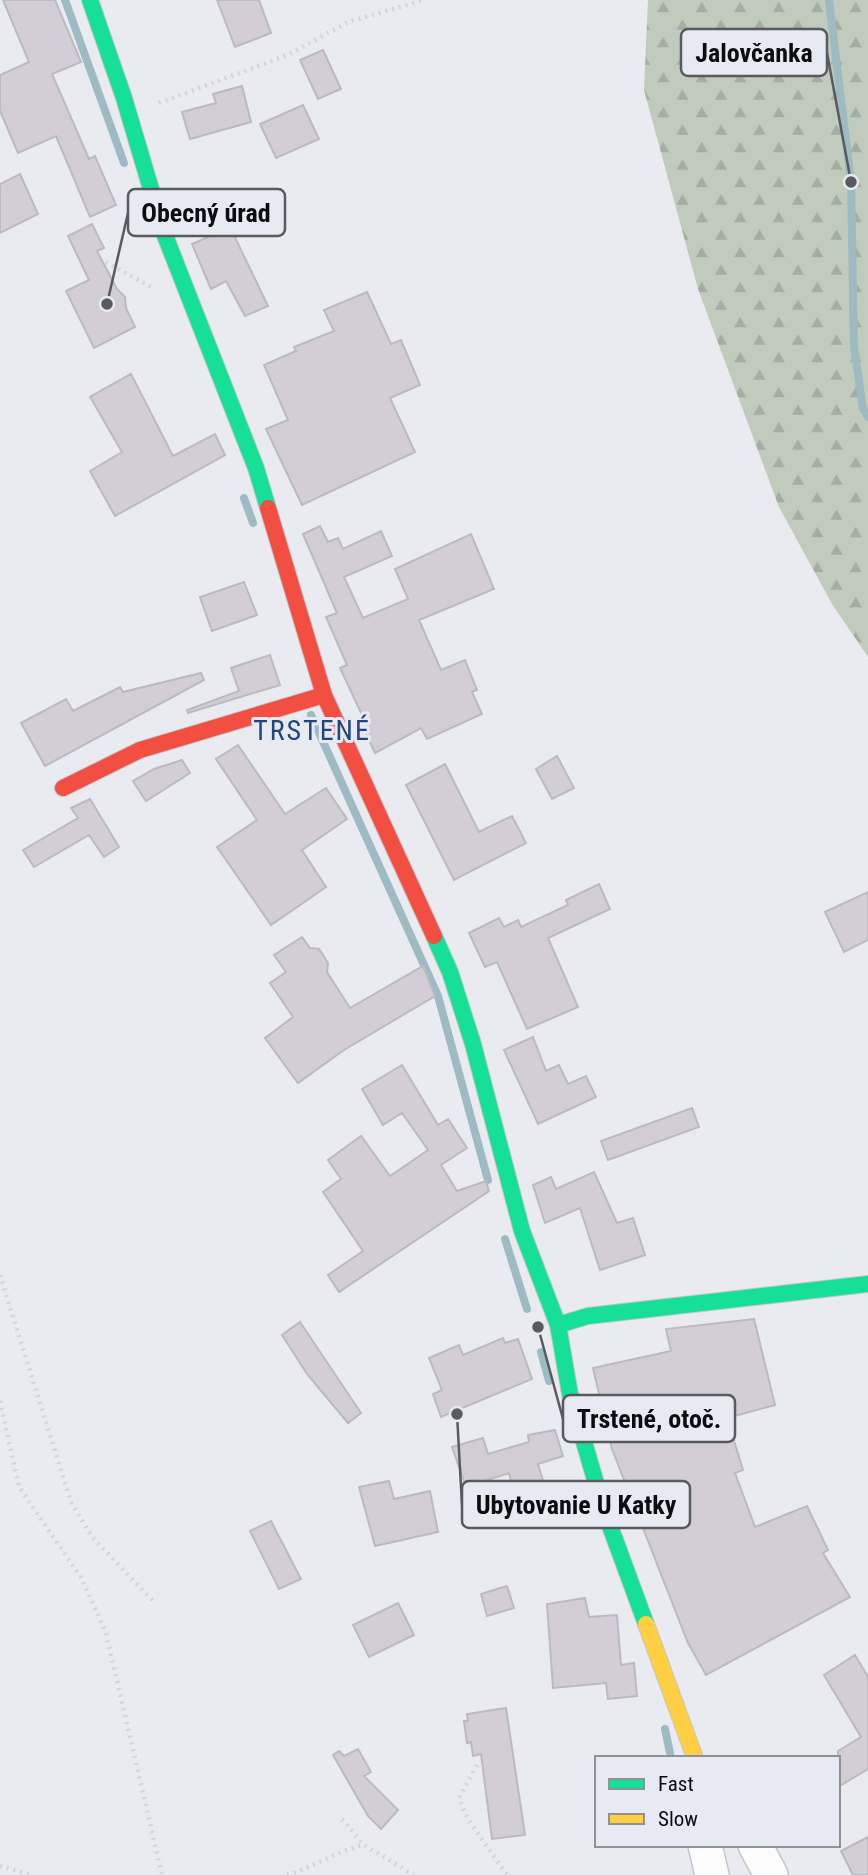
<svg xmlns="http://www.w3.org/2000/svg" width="868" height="1875" viewBox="0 0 868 1875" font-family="'Roboto Condensed',sans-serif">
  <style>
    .forest { fill: url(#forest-firs) }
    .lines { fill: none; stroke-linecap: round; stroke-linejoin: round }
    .stream { stroke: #9ebbc3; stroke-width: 8 }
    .building { fill: #d3ced6; stroke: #bbbabd; stroke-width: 2 }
    .street-casing { stroke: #c5c6c9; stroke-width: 36 }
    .fast-casing { stroke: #c5c6c9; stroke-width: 18 }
    .slow-casing { stroke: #c5c6c9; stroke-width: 18 }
    .jam-casing { stroke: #c5c6c9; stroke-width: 18 }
    .path { stroke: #d4d5d6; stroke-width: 4.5; stroke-dasharray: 2 5; stroke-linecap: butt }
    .street { stroke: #fcfcfd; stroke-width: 33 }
    .fast { stroke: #16e098; stroke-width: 16 }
    .slow { stroke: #ffcf43; stroke-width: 16 }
    .jam { stroke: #f24e42; stroke-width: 16 }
    .labels { text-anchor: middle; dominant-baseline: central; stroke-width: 6; stroke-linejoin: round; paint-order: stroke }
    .quarter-label { font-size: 28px; letter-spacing: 2px; fill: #22467c; stroke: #e7eaf3 }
    .leader { fill: none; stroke: #595a5e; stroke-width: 2.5 }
    .callout-dot { fill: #595a5e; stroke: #e7eaf3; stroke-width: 2.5 }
    .callout { fill: #e7eaf3; stroke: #595a5e; stroke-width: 2.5 }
    .callout-label { font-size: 26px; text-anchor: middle; font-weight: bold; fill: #0b0c0f }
  </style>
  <defs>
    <pattern id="forest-firs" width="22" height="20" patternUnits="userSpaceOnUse" patternTransform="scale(1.75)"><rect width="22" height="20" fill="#c0cbbd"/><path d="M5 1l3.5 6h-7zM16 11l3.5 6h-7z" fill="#a4ada1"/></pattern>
  </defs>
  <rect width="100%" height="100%" fill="#eaebf0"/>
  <path class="forest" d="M648,0H868V657L832,604L779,507L698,289L644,90Z"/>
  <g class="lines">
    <path class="stream" d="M65,0L124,163
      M829,0L851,182L854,347L863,409L868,417
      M244,498L253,523
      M311,715L438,996L488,1180
      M505,1239L527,1309
      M541,1352L549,1381
      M665,1729L670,1753"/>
  </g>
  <path class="building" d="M3,0H55L81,62L52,74L89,159L95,156L116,205L90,217L56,136L18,153L0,111V75L29,62Z
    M217,0H259L271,33L235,47Z
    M323,50L341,89L318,99L300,60Z
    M242,86L251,122L190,139L182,112L216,103L213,94Z
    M303,105L319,139L276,158L260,124Z
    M20,174L38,214L0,233V184Z
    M92,224L104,248L97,251L117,289L125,297L126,308L135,327L94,348L66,291L89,280L68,236Z
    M230,227L268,306L245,316L226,281L211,289L192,244Z
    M367,292L391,344L401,340L420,385L390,398L415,452L302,505L266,429L288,420L264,365L296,351L294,347L334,331L324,310Z
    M131,374L173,456L215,434L225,455L115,516L90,471L122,452L90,397Z
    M320,526L328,542L338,538L343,549L381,531L392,556L344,577L363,618L408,599L395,569L471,534L494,589L419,620L441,670L465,660L477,690L472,692L482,714L427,739L421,728L375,753L359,719L363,717L340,668L347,665L326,617L337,613L303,534Z
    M244,582L257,615L212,631L200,597Z
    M270,655L280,685L188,713L187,710L239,691L231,668Z
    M201,673L204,680L45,766L21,723L66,699L73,711L120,687L123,692Z
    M238,745L285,814L326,788L347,819L302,850L326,887L271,925L217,847L257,820L216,759Z
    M557,756L574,788L552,799L536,769Z
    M182,760L190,773L146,801L133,781L154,769Z
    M445,764L479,832L512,816L526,843L454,880L406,785Z
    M90,799L119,847L104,857L89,835L34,867L23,850L78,818L71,808Z
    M599,884L610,909L548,938L578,1007L527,1029L497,962L485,967L469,933L499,918L504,927L518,920L521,927L568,905L566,900Z
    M868,892V940L844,952L825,912Z
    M302,937L310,948L319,949L328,963L327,972L350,1008L423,966L435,996L344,1050L298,1083L265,1038L293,1017L270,983L286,972L274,955Z
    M533,1037L546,1071L559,1065L568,1084L586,1076L596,1097L538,1124L504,1050Z
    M402,1065L438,1125L448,1119L467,1148L441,1165L457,1191L486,1181L489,1191L339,1292L328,1275L363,1251L323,1192L341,1179L328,1160L361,1136L390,1176L428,1150L402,1113L383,1125L362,1089Z
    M692,1108L699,1127L608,1160L601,1141Z
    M594,1172L617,1223L633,1218L645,1255L600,1270L580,1208L545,1223L533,1185L551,1177L556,1189Z
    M754,1319L775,1405L727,1418L743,1470L735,1473L755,1527L807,1506L828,1550L823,1553L850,1597L706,1675L688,1643L612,1449L593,1368L671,1351L666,1329Z
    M300,1322L361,1413L348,1423L307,1374L282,1335Z
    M503,1338L505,1343L518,1339L532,1379L441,1417L433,1394L442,1390L429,1358L459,1345L463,1355Z
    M555,1430L563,1456L538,1464L552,1510L521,1519L509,1473L466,1487L452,1447L483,1438L488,1454L529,1442L528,1435Z
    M389,1481L394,1499L430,1491L438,1532L375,1546L359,1487Z
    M271,1521L301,1579L279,1589L250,1531Z
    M507,1586L514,1608L487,1616L481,1594Z
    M585,1598L589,1617L617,1615L621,1665L634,1663L637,1696L608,1699L606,1683L553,1688L547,1604Z
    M398,1603L414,1635L369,1657L353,1625Z
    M855,1655L868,1677V1769L838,1787V1751L861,1737L824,1675Z
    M506,1708L525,1835L492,1839L481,1754L473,1756L471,1742L467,1743L464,1721H468L467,1714Z
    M358,1749L371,1772L364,1776L398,1810L381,1829L368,1816L333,1755L339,1751L344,1756Z
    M868,1837V1875H853L841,1851Z"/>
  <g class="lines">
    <defs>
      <path id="street" d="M705,1845L712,1875
        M755,1845L771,1875"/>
      <path id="fast" d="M90,0L124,98L164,233L256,468L268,508
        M434,936L450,972L473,1044L522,1231L558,1325L570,1394L603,1507L646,1624
        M558,1325L588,1316L868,1284"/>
      <path id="slow" d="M646,1624L695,1758"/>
      <path id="jam" d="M268,508L324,695L434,936
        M63,788L140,750L324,695"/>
    </defs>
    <use href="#street" class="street-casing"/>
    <use href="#fast" class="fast-casing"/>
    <use href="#slow" class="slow-casing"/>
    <use href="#jam" class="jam-casing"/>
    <path class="path" d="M159,103L288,55L348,22L424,0
      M106,262L151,287
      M0,1275L71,1502L92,1537L154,1602
      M0,1401L19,1487L82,1579L106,1633L162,1875
      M477,1765L459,1798L468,1819L507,1875
      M342,1819L364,1845L414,1875
      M0,1866L31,1875
      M287,1875C314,1867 336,1851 364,1845"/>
    <use href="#street" class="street"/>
    <use href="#fast" class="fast"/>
    <use href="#slow" class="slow"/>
    <use href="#jam" class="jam"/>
  </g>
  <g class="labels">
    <g class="quarter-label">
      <text x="312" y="730">TRSTENÉ</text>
    </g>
  </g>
  <path class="leader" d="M851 182L827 53M107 304L128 213M538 1327L563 1419M457 1414L462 1505"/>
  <g class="callout-dot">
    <circle cx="851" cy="182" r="7"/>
    <circle cx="107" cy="304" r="7"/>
    <circle cx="538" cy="1327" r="7"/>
    <circle cx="457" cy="1414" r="7"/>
  </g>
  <g class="callout">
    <rect x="681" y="29" width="146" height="47" rx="7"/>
    <rect x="128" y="189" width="157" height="47" rx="7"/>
    <rect x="563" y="1395" width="172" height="47" rx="7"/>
    <rect x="462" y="1481" width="228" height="47" rx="7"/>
  </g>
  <g class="callout-label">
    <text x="754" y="62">Jalovčanka</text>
    <text x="206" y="222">Obecný úrad</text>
    <text x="649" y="1428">Trstené, otoč.</text>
    <text x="576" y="1514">Ubytovanie U Katky</text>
  </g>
  <rect x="595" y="1756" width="245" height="91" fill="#e7eaf3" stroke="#8f9198" stroke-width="2"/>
  <rect x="609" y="1779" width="35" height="10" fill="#16e098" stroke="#8f9198" stroke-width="2"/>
  <text x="658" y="1791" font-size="21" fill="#0b0c0f">Fast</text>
  <rect x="609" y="1814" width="35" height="10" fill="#ffcf43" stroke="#8f9198" stroke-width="2"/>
  <text x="658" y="1826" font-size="21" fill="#0b0c0f">Slow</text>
</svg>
